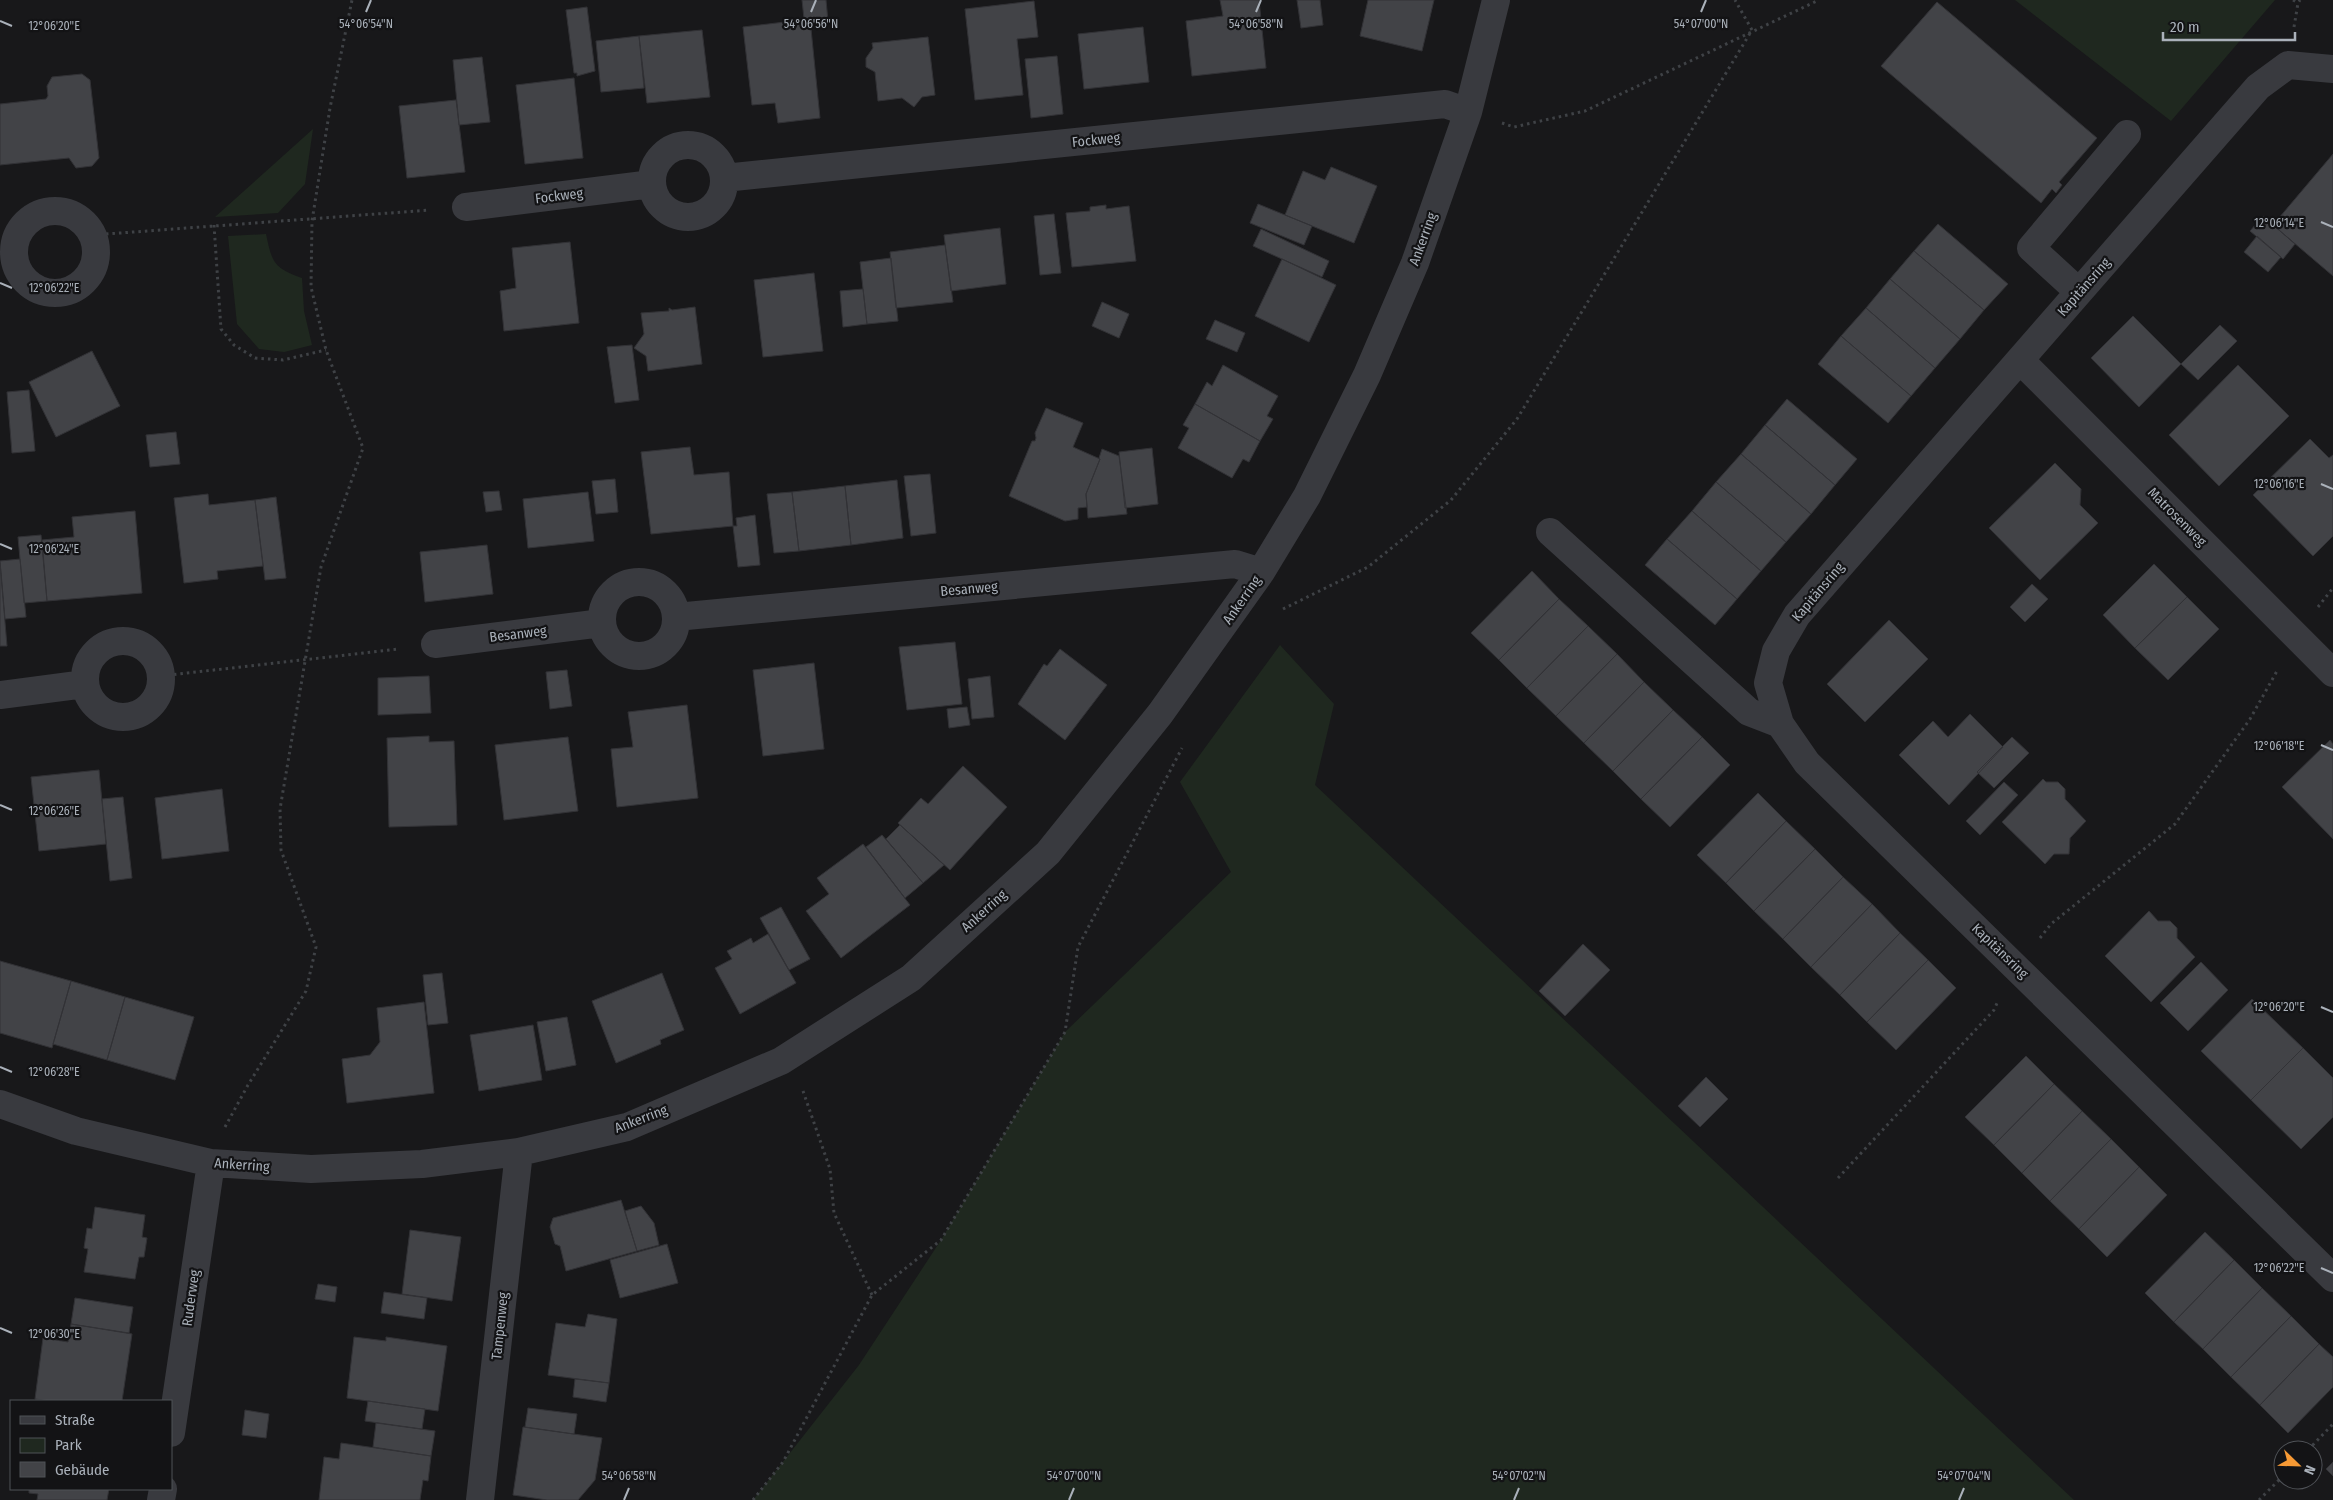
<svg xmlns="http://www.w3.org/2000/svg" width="2333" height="1500" viewBox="0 0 2333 1500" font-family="'Fira Sans Condensed',sans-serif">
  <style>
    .green { fill: #1f281f }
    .building { fill: #424347; stroke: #323236 }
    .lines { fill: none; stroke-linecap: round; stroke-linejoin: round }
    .path { stroke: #3f4246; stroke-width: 3; stroke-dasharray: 2.5 4; stroke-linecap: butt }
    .minor { stroke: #393a3f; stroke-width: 28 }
    .ticks { fill: none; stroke: #aab1ba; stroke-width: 2 }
    .labels { text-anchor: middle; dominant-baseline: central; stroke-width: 4.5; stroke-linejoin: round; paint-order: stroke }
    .street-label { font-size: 14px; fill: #aab1ba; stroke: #131315 }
    .ticks-label { font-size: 12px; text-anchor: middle; fill: #aab1ba; stroke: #131315; stroke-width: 4.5; stroke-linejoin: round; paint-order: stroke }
  </style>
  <rect width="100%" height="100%" fill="#18181a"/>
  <path class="green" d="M2015,0H2275L2171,121Z
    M313,129L305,184L278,213L215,217Z
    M266,234C272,263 274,268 302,278L304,311L312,345L284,352L259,349L237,324L228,236Z
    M1280,645L1334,704L1315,785L2074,1500H753L859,1365L941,1240L1065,1032L1231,872L1180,782Z"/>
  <path class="building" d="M802,0H826L828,21L811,23L810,19H804Z
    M1220,0H1259L1266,68L1192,76L1186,21L1223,16Z
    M1297,0H1320L1323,25L1301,28Z
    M1368,0H1434L1422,51L1360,36Z
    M1034,1L1038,37L1017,39L1023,95L975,100L965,9Z
    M1937,2L2097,138L2059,182L2062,185L2056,193L2052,189L2041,203L1881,66Z
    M587,7L595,71L577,76V73H574L566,10Z
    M810,19L820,118L778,123L775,103L752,105L743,27Z
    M1143,27L1149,82L1084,89L1078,34Z
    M702,30L710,97L647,103L639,36Z
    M639,36L644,88L601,92L596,41Z
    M928,37L935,95L922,97L914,107L902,98L878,101L875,72L866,67V58L873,48L872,43Z
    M1057,56L1063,114L1031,118L1025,59Z
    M482,57L490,122L459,125L453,60Z
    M82,74L90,80L99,158L92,166L76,168L69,158L0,165V104L46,99L48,96L47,86L52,77Z
    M574,78L583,158L525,164L516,85Z
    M456,100L465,172L407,178L399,106Z
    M2333,154V276L2273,225Z
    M1331,167L1377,186L1354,243L1285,215L1303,171L1325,180Z
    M1258,204L1312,226L1304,245L1250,223Z
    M1106,205V209L1129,206L1136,261L1072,267L1066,213L1090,211V207Z
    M1054,214L1061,273L1040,275L1034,216Z
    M2263,216L2295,244L2283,259L2250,231Z
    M1938,224L2008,284L1984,310L1914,251Z
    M1000,228L1006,284L951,291L944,235Z
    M1261,229L1329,261L1322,277L1253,246Z
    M2257,236L2281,257L2268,272L2244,252Z
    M570,242L579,323L504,331L500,291L516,288L512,248Z
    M945,245L953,302L896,308L890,252Z
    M1914,251L1984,310L1960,339L1890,279Z
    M891,258L898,321L867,324L860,262Z
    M1282,259L1336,285L1309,342L1255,316Z
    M814,273L823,351L763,357L754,280Z
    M1890,279L1960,339L1935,368L1866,308Z
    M863,289L867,324L843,327L840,291Z
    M1102,302L1129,314L1119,338L1092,326Z
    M695,307L702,364L648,371L646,356L634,348L644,334L641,313L669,311V308L672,310Z
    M1866,308L1935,368L1911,396L1841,336Z
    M2133,316L2181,364L2139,407L2091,358Z
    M1215,320L1245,333L1237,352L1206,339Z
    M2220,325L2237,341L2198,380L2181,364Z
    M1841,336L1911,396L1888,423L1818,364Z
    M632,345L639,400L615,403L607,347Z
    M92,351L120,406L56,437L29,382Z
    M1223,365L1278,396L1267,416L1273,419L1260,441L1195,404L1207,382L1212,386Z
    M2238,365L2289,416L2219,486L2169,435Z
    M29,390L35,451L12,453L7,392Z
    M1787,399L1857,459L1835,485L1765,425Z
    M1195,404L1260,441L1249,462L1243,459L1232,478L1178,448L1189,428L1183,425Z
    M1046,408L1083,423L1073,447L1100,459L1086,494L1087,507L1078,508V519L1065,521L1009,496L1032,441H1035L1036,438L1035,433Z
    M1765,425L1835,485L1811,514L1741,454Z
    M176,432L180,464L150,467L146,435Z
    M2310,439L2329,458L2333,455V536L2313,556L2253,495Z
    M690,447L694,475L729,472L733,526L651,534L641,452Z
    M1152,448L1158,504L1125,508L1119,452Z
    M1102,449L1119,456L1127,514L1088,518L1086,494L1100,459L1099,458Z
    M1741,454L1811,514L1786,542L1716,482Z
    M2055,463L2081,489L2080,505L2098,523L2040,580L1989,528Z
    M930,474L936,533L911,536L904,476Z
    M615,479L618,512L596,514L592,481Z
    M897,480L903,538L851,545L845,486Z
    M1716,482L1786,542L1761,571L1692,511Z
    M845,486L851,545L799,551L792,492Z
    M499,491L502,510L486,512L483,492Z
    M588,492L594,541L528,548L523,499Z
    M792,492L799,551L774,553L767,494Z
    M208,494L209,505L255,500L263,566L217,571L218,579L184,583L174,498Z
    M276,497L286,578L265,580L255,500Z
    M135,511L142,593L47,601L42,540L74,537L72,517Z
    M1692,511L1761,571L1737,599L1667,539Z
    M755,515L760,565L738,567L733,526H737L736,518Z
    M41,535L47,601L24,603L18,537Z
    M1667,539L1737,599L1715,625L1645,565Z
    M487,545L493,594L425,602L420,552Z
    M20,559L26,617L5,619L0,561Z
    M0,563L7,646H0Z
    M2154,564L2187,597L2135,648L2103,615Z
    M1532,571L1559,599L1499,660L1471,633Z
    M2032,584L2048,599L2025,622L2010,607Z
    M2187,597L2219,629L2168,680L2135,648Z
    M1559,599L1588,626L1527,688L1499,660Z
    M1889,620L1928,659L1865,722L1827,684Z
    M1588,626L1617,654L1556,716L1527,688Z
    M955,642L962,704L907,710L899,647Z
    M1060,649L1107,685L1065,740L1018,704L1044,664L1047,666Z
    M1617,654L1644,682L1584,743L1556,716Z
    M814,663L824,749L763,756L753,670Z
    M567,670L572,706L550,709L546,672Z
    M429,676L431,713L378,715V678Z
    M990,676L994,717L972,719L968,679Z
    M1644,682L1673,710L1613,771L1584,743Z
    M687,705L698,798L617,807L611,749L633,747L628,712Z
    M967,707L970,725L949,728L947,709Z
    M1673,710L1702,737L1641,799L1613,771Z
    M1970,714L2003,747L1949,805L1899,755L1933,721L1948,737Z
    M429,736V742L454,741L457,825L389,827L387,738Z
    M568,737L578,811L504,820L495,745Z
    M1702,737L1730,765L1670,827L1641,799Z
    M2012,737L2029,753L1994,788L1977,772Z
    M2330,740L2333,744V839L2282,787Z
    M963,766L1007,807L950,870L898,823L921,798L928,804Z
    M99,770L106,844L39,851L31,777Z
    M2043,779L2046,782H2058L2065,789V799L2086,821L2070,838L2069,854H2054L2045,864L2002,822Z
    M2004,782L2018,795L1980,835L1966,821Z
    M222,789L229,851L162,859L155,798Z
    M1758,793L1786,821L1726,883L1697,855Z
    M123,797L132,878L110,881L102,799Z
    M1786,821L1815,849L1754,911L1726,883Z
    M900,825L944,865L923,883L886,839Z
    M882,835L923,883L905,898L866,847Z
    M863,844L910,905L841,958L806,911L829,894L817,878Z
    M1815,849L1843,877L1783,939L1754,911Z
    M1843,877L1872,904L1811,967L1783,939Z
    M1872,904L1900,933L1840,995L1811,967Z
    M781,907L810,959L789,970L760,918Z
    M2149,911L2158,921H2170L2177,928V938L2195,957L2151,1002L2105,956Z
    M1900,933L1928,960L1867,1022L1840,995Z
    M768,934L796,983L740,1014L715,968L732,959L727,951L751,938L753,943Z
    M1583,944L1610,970L1565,1016L1539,991Z
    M1928,960L1956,988L1896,1050L1867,1022Z
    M0,961L71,981L52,1048L0,1033Z
    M2201,962L2228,990L2188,1031L2160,1003Z
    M442,973L448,1023L428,1025L423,975Z
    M662,973L684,1030L660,1040L661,1044L616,1063L592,1001Z
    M71,981L125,997L107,1060L53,1044Z
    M125,997L194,1017L175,1080L107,1060Z
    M2252,999L2303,1048L2251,1100L2201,1051Z
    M424,1002L434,1093L347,1103L342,1059L370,1055L380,1042L377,1008Z
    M567,1017L576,1065L546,1071L537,1022Z
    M533,1025L542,1080L479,1091L470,1035Z
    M2303,1048L2333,1078V1117L2301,1149L2251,1100Z
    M2026,1056L2054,1084L1994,1145L1965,1117Z
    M1706,1077L1728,1099L1700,1127L1678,1106Z
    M2054,1084L2082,1111L2022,1173L1994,1145Z
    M2082,1111L2111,1139L2050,1201L2022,1173Z
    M2111,1139L2139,1167L2079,1229L2050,1201Z
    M2139,1167L2167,1195L2107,1257L2079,1229Z
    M621,1200L637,1251L566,1271L560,1246L555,1244L550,1227L553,1218Z
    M641,1206L654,1223L659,1245L637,1251L625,1211Z
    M95,1207L145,1215L142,1237L147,1238L144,1257H139L135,1279L84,1272L88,1249L84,1248L87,1228L92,1229Z
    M410,1230L461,1237L452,1301L402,1294Z
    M2205,1232L2234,1260L2174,1322L2145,1293Z
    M667,1244L678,1283L620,1298L610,1260Z
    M2234,1260L2262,1288L2203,1349L2174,1322Z
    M318,1284L337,1287L335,1302L315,1299Z
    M2262,1288L2291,1316L2231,1377L2203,1349Z
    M384,1292L427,1298L424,1319L381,1313Z
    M75,1298L133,1307L129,1333L71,1324Z
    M588,1314L617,1319L609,1383L548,1375L556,1323L585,1327Z
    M2291,1316L2319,1344L2260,1405L2231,1377Z
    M71,1324L132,1334L122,1401H50L35,1399L43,1338L68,1342Z
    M354,1337L386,1341V1337L447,1346L438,1411L347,1398Z
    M2319,1344L2333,1357V1387L2288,1433L2260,1405Z
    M575,1379L609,1383L606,1402L573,1397Z
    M368,1401L425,1409L422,1429L365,1421Z
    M528,1408L577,1414L574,1434L525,1427Z
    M245,1410L269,1414L266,1438L242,1435Z
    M376,1423L435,1431L431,1456L373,1447Z
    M523,1427L602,1438L595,1480L578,1500H547L513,1495Z
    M341,1443L431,1456L428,1481L423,1480L420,1500H319L324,1457L339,1459Z
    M2333,1462V1476L2326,1469Z
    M29,1489H109L107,1500H37L38,1494L29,1493Z"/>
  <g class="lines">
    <path class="path" d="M2293,0L2298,3
      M2294,27L2298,3L2300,0
      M1502,123L1514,127L1585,111L1819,0
      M214,225L221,329L234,345L255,358L283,360L326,350
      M93,235L430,210
      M2318,607L2333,588
      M1283,609L1368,567L1451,500L1517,419L1752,30L1735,0
      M161,676L399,649
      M2040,938L2051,924L2175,824L2250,719L2277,671
      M803,1091L830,1169L834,1213L872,1295
      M225,1127L248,1085L306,991L316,947L281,850L280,809L321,567L363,448L326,350L311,287L312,221L330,108L352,0
      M1838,1178L1994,1010L1998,1001
      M2308,1450L2333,1424
      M753,1500L783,1462L872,1295L941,1240L1065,1032L1078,947L1182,748
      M2259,1500L2283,1476"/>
    <path class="minor" d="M2333,69L2288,65L2258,87L1797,615L1776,651L1768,683L1780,724L1807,763L2333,1278
      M652 181a36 36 0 1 1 72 0a36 36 0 1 1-72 0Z
      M724,178L1445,104L1468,112
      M466,207L652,184
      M14 252a41 41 0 1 1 82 0a41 41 0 1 1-82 0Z
      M2079,292L2031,248L2127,134
      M2020,360L2333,673
      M1550,532L1749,712L1780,724
      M602 619a37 37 0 1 1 74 0a37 37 0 1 1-74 0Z
      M676,617L1235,564L1261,572
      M85 679a38 38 0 1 1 76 0a38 38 0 1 1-76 0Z
      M435,644L602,623
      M0,695L85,684
      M0,1104L76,1131L211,1163L311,1169L422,1164L519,1152L627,1127L781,1061L911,978L1048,853L1160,714L1261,572L1307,496L1367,375L1415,263L1468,112L1496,0
      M171,1433L211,1163
      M161,1500L163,1489
      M480,1500L519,1152"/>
  </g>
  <path class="ticks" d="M366,12L371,0M811,12L816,0M1256,12L1261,0M1701,12L1706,0M0,21L12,26M2321,222L2333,227M0,283L12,288M2321,484L2333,489M0,544L12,549M2321,745L2333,750M0,805L12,810M2321,1007L2333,1012M0,1067L12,1072M2321,1268L2333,1273M0,1328L12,1333M624,1500L629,1488M1069,1500L1074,1488M1514,1500L1519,1488M1959,1500L1964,1488"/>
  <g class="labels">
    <g class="street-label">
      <text transform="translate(1096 140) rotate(-6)">Fockweg</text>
      <text transform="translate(559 196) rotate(-7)">Fockweg</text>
      <text transform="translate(1423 239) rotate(-70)">Ankerring</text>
      <text transform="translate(2084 287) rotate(-49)">Kapitänsring</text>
      <text transform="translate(2177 517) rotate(45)">Matrosenweg</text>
      <text transform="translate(969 589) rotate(-5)">Besanweg</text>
      <text transform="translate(1818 592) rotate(-50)">Kapitänsring</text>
      <text transform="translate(1242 600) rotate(-55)">Ankerring</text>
      <text transform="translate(518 634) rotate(-7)">Besanweg</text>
      <text transform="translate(984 911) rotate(-42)">Ankerring</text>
      <text transform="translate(2000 951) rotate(44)">Kapitänsring</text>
      <text transform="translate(641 1119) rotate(-21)">Ankerring</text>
      <text transform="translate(242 1165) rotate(4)">Ankerring</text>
      <text transform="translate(191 1298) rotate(-82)">Ruderweg</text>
      <text transform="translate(500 1326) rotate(-84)">Tampenweg</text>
    </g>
  </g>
  <g class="ticks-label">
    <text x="366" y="28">54°06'54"N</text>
    <text x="811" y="28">54°06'56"N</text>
    <text x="1256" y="28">54°06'58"N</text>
    <text x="1701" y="28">54°07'00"N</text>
    <text x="54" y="30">12°06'20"E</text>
    <text x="2279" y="227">12°06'14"E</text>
    <text x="54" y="292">12°06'22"E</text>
    <text x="2279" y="488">12°06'16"E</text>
    <text x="54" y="553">12°06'24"E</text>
    <text x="2279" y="750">12°06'18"E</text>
    <text x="54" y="815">12°06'26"E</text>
    <text x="2279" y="1011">12°06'20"E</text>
    <text x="54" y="1076">12°06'28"E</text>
    <text x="2279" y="1272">12°06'22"E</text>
    <text x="54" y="1338">12°06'30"E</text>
    <text x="629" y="1480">54°06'58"N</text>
    <text x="1074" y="1480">54°07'00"N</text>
    <text x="1519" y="1480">54°07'02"N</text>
    <text x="1964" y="1480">54°07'04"N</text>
  </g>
  <rect x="10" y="1400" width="162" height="90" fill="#131315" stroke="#4f5257"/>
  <rect x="20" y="1416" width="25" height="8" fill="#393a3f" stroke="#4f5257"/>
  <text x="55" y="1425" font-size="15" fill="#aab1ba">Straße</text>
  <rect x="20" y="1438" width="25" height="15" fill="#1f281f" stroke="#4f5257"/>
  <text x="55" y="1450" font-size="15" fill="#aab1ba">Park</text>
  <rect x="20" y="1462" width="25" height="15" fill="#424347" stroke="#4f5257"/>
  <text x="55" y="1475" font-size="15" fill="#aab1ba">Gebäude</text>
  <g transform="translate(2298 1465) rotate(113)"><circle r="24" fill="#131315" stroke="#4f5257"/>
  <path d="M0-4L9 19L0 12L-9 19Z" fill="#f69934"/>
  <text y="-8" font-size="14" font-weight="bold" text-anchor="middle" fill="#aab1ba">N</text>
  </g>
  <path d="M2163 32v8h132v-8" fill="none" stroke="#aab1ba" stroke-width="2.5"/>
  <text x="2170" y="32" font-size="15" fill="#aab1ba" stroke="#131315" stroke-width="4" paint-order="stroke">20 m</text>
</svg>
